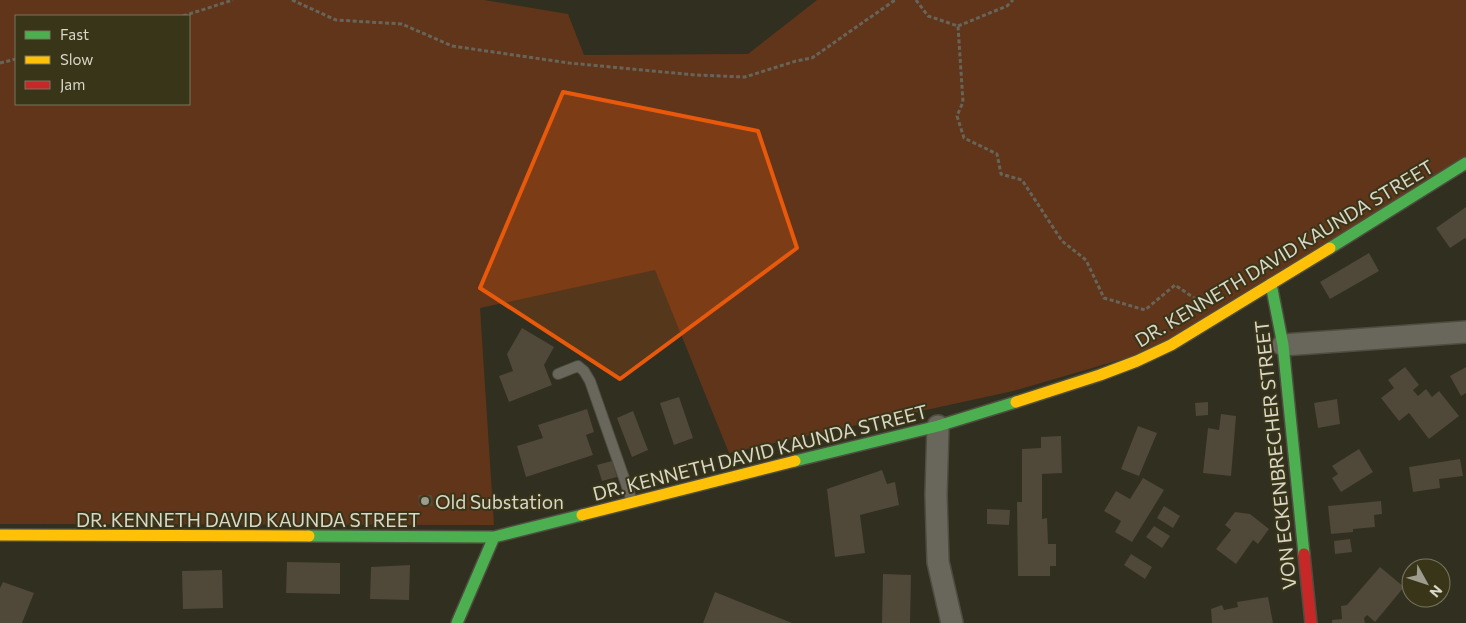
<svg xmlns="http://www.w3.org/2000/svg" width="1466" height="623" viewBox="0 0 1466 623" font-family="Commissioner,sans-serif">
  <style>
    .green { fill: #613519; fill-rule: evenodd }
    .building { fill: #504838 }
    .lines { fill: none; stroke-linecap: round; stroke-linejoin: round }
    .lane-casing { stroke: #4e4d3f; stroke-width: 12 }
    .street-casing { stroke: #4e4d3f; stroke-width: 24 }
    .fast-casing { stroke: #4e4d3f; stroke-width: 14 }
    .slow-casing { stroke: #4e4d3f; stroke-width: 14 }
    .jam-casing { stroke: #4e4d3f; stroke-width: 14 }
    .path { stroke: #676559; stroke-width: 3; stroke-dasharray: 4 2.5; stroke-linecap: butt }
    .lane { stroke: #69675c; stroke-width: 10 }
    .street { stroke: #69675c; stroke-width: 21 }
    .fast { stroke: #4caf50; stroke-width: 11 }
    .slow { stroke: #ffc107; stroke-width: 11 }
    .jam { stroke: #c62828; stroke-width: 11 }
    .marked { fill: #e8590c; fill-opacity: 0.2; stroke: #e8590c; stroke-width: 4; stroke-linejoin: round }
    .poi-dot { fill: #9e9c8d; stroke: #393518; stroke-width: 2 }
    .labels { text-anchor: middle; dominant-baseline: central; stroke-width: 4; stroke-linejoin: round; paint-order: stroke }
    .street-label { font-size: 19px; fill: #d9d7c7; stroke: #393518 }
    .poi-label { font-size: 19px; fill: #d9d7c7; stroke: #393518; text-anchor: start }
  </style>
  <rect width="100%" height="100%" fill="#312f20"/>
  <path class="green" d="M0,0H484L568,14L584,55L748,54L817,0H1466V163L1171,345L1013,391L729,453L655,270L480,308L494,525L0,524ZM16,16H189V104H16Z"/>
  <path class="building" d="M1466,207V239L1465,238L1450,248L1436,228Z
    M1369,253L1379,271L1330,299L1320,282Z
    M522,328L554,347L544,365L552,385L509,402L499,376L513,371L507,354Z
    M1405,367L1419,385L1413,390L1418,396L1426,389L1432,397L1439,391L1459,416L1429,439L1409,413L1399,421L1381,398L1394,388L1388,380Z
    M1466,367V393L1461,396L1450,376Z
    M679,397L693,438L674,445L660,403Z
    M1337,399L1340,424L1318,428L1314,403Z
    M1208,402V415L1196,416L1195,403Z
    M587,409L594,432L586,435L593,455L526,477L517,446L543,438L538,425Z
    M633,411L648,450L632,457L617,418Z
    M1221,414L1236,416L1231,476L1203,473L1208,428L1219,430Z
    M1138,426L1157,433L1139,476L1121,469Z
    M1061,436L1062,473L1042,474V519L1047,518L1048,544H1056V566H1050V576H1018L1017,502H1022V449L1041,448V437Z
    M1359,449L1373,472L1341,492L1332,478L1338,474L1332,466Z
    M1460,459L1463,476L1439,479L1440,488L1413,492L1409,467Z
    M612,461L617,477L602,481L597,465Z
    M882,470L887,484L895,482L899,505L860,515L865,553L835,557L827,489Z
    M1143,478L1164,490L1132,542L1115,532L1121,521L1104,511L1116,491L1130,499Z
    M418,495H432L433,506H419Z
    M1381,501L1382,514L1374,515L1375,527L1353,529V532L1331,534L1328,506Z
    M1164,506L1180,516L1173,528L1157,518Z
    M987,509L1010,510L1009,525L987,524Z
    M1235,512L1250,514L1269,529L1258,544L1253,540L1236,564L1216,549L1231,530L1225,525Z
    M1154,526L1170,536L1162,548L1146,537Z
    M1350,539L1352,552L1335,554L1334,541Z
    M1131,554L1152,567L1145,579L1124,565Z
    M287,562L340,563V594L286,593Z
    M410,565L409,600L370,599L371,567Z
    M1380,567L1404,587L1375,622L1367,615L1364,618L1365,623H1332V620L1342,619L1341,606L1347,605Z
    M222,570L223,608L183,609L182,571Z
    M883,574L911,575L910,623H882Z
    M3,582L34,593L22,623H0V588Z
    M715,592L792,623H703Z
    M1268,597L1273,623H1212L1211,609L1222,605L1224,610L1238,607L1237,602Z"/>
  <g class="lines">
    <defs>
      <path id="lane" d="M558,374L578,366L584,371L590,381L632,501"/>
      <path id="street" d="M1283,345L1466,332
        M938,426L936,495L938,562L952,623"/>
      <path id="fast" d="M1330,248L1466,163
        M1271,284L1283,345L1304,554
        M795,461L938,426L1016,402
        M309,536L494,537L582,515
        M457,623L494,537"/>
      <path id="slow" d="M1016,402L1100,375L1137,361L1171,345L1330,248
        M582,515L795,461
        M0,535L309,536"/>
      <path id="jam" d="M1304,554L1311,623"/>
    </defs>
    <use href="#lane" class="lane-casing"/>
    <use href="#street" class="street-casing"/>
    <use href="#fast" class="fast-casing"/>
    <use href="#slow" class="slow-casing"/>
    <use href="#jam" class="jam-casing"/>
    <path class="path" d="M292,0L336,20L402,24L452,46L569,63L695,75L745,77L796,61L812,58L895,0
      M916,0L928,16L958,26L963,102L957,116L964,138L997,154L1001,174L1022,180L1062,241L1086,260L1104,298L1145,310L1175,285L1200,302
      M183,16L233,0
      M958,26L1007,6L1013,0
      M0,63L16,59"/>
    <use href="#lane" class="lane"/>
    <use href="#street" class="street"/>
    <use href="#fast" class="fast"/>
    <use href="#slow" class="slow"/>
    <use href="#jam" class="jam"/>
  </g>
  <path class="marked" d="M563,92L758,131L797,248L620,379L480,288Z"/>
  <circle class="poi-dot" cx="425" cy="501" r="5"/>
  <g class="labels">
    <g class="street-label">
      <text transform="translate(1284 253) rotate(-31)">DR. KENNETH DAVID KAUNDA STREET</text>
      <text transform="translate(760 452) rotate(-14)">DR. KENNETH DAVID KAUNDA STREET</text>
      <text transform="translate(1275 455) rotate(-96)">VON ECKENBRECHER STREET</text>
      <text x="248" y="519">DR. KENNETH DAVID KAUNDA STREET</text>
    </g>
    <g class="poi-label">
      <text x="435" y="501">Old Substation</text>
    </g>
  </g>
  <rect x="15" y="15" width="175" height="90" fill="#393518" stroke="#79765e"/>
  <rect x="25" y="31" width="25" height="8" fill="#4caf50" stroke="#79765e"/>
  <text x="60" y="40" font-size="15" fill="#d9d7c7">Fast</text>
  <rect x="25" y="56" width="25" height="8" fill="#ffc107" stroke="#79765e"/>
  <text x="60" y="65" font-size="15" fill="#d9d7c7">Slow</text>
  <rect x="25" y="81" width="25" height="8" fill="#c62828" stroke="#79765e"/>
  <text x="60" y="90" font-size="15" fill="#d9d7c7">Jam</text>
  <g transform="translate(1426 583) rotate(130)"><circle r="24" fill="#393518" stroke="#79765e"/>
  <path d="M0-4L9 19L0 12L-9 19Z" fill="#9e9c8d"/>
  <text y="-8" font-size="14" font-weight="bold" text-anchor="middle" fill="#d9d7c7">N</text>
  </g>
</svg>
